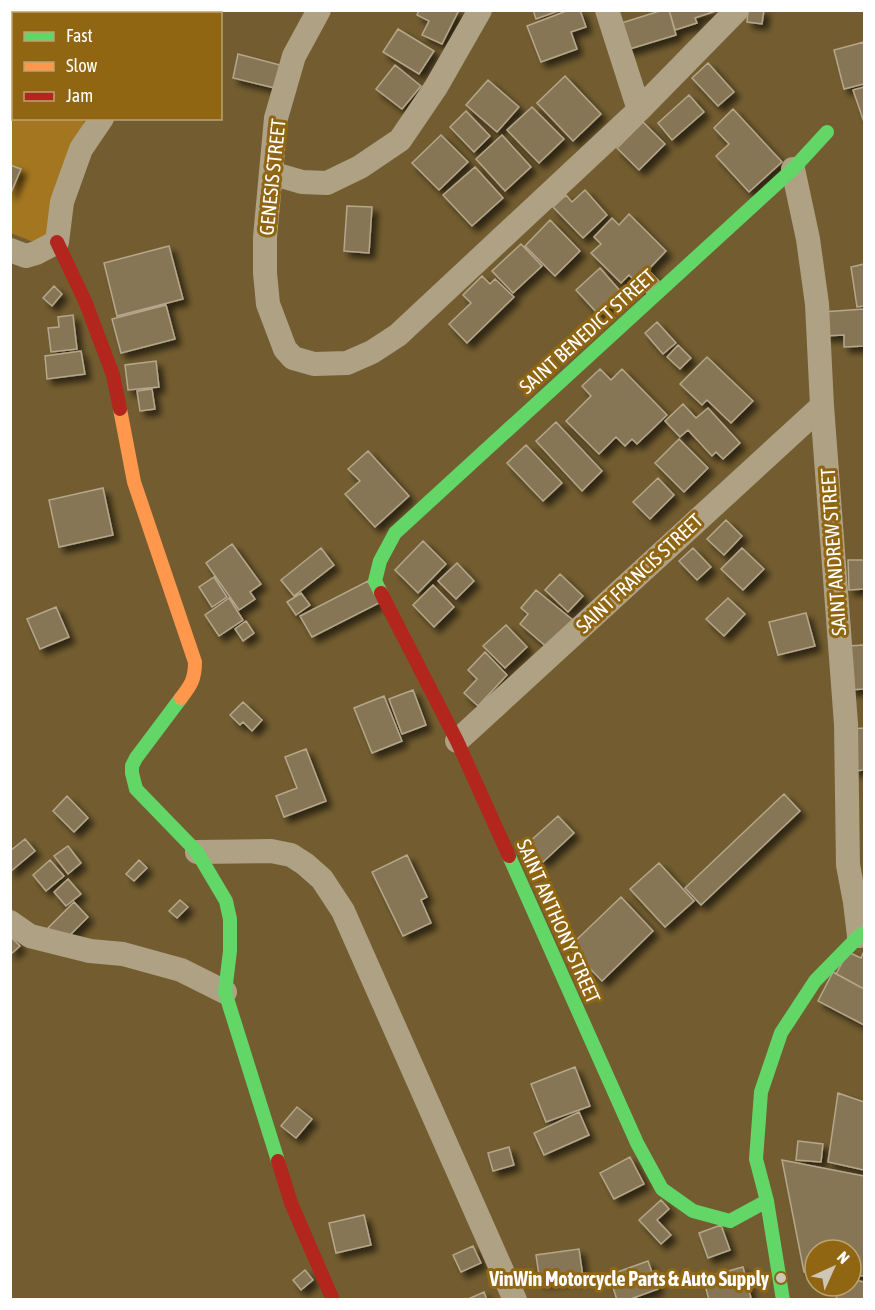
<svg xmlns="http://www.w3.org/2000/svg" width="875" height="1310" viewBox="0 0 875 1310" font-family="'Asap Condensed',sans-serif">
  <style>
    .green { fill: #a47620 }
    .building { fill: #877654; stroke: #b4a78c; stroke-width: 1.5; filter: url(#shadow) }
    .lines { fill: none; stroke-linecap: round; stroke-linejoin: round }
    .street { stroke: #afa184; stroke-width: 24 }
    .fast { stroke: #63d668; stroke-width: 14 }
    .slow { stroke: #ff974d; stroke-width: 14 }
    .jam { stroke: #b3261e; stroke-width: 14 }
    .poi-dot { fill: #cec6b7; stroke: #906613; stroke-width: 2 }
    .labels { text-anchor: middle; dominant-baseline: central; stroke-width: 6; stroke-linejoin: round; paint-order: stroke }
    .street-label { font-size: 20px; fill: #fff; stroke: #906613 }
    .poi-label { font-size: 20px; font-weight: bold; fill: #fff; stroke: #906613; text-anchor: end }
  </style>
  <defs>
    <filter id="shadow"><feDropShadow dx="5.5" dy="5.5" stdDeviation="3" flood-color="#0009"/></filter>
  </defs>
  <rect width="100%" height="100%" fill="#735d30"/>
  <path class="green" d="M10,11H165L163,14H14V118L85,119L43,246L11,233Z"/>
  <path class="building" d="M419,10H459L442,44L422,35L429,21L417,15Z
    M533,10H561L536,19Z
    M569,10H580L586,27L571,32L577,49L541,62L527,26Z
    M663,10H669L676,35L623,51L615,25Z
    M669,10H719L695,18L697,23L675,30Z
    M748,10H764L762,24L747,22Z
    M398,29L434,51L419,74L383,52Z
    M864,42V84L844,89L834,50Z
    M238,54L280,65L275,88L233,78Z
    M708,63L734,92L718,106L692,78Z
    M395,65L421,86L402,109L376,89Z
    M565,76L601,114L573,141L537,103Z
    M488,80L519,107L497,132L466,105Z
    M864,87V122L853,90Z
    M689,95L704,112L672,140L658,123Z
    M532,107L564,139L539,163L507,130Z
    M733,109L782,162L749,192L716,156L729,144L714,128Z
    M466,111L490,136L474,152L450,127Z
    M643,122L665,144L639,170L617,148Z
    M441,135L468,162L439,190L412,163Z
    M502,135L531,167L505,191L476,159Z
    M10,165L21,169L10,195Z
    M475,167L503,198L472,226L443,195Z
    M585,190L607,215L583,238L553,207L566,195L572,202Z
    M347,206L372,207L369,253L344,251Z
    M629,214L666,251L648,270L659,281L647,293L629,275L621,283L591,253L601,244L594,237L612,218L619,225Z
    M550,220L580,251L555,276L525,246Z
    M521,244L542,266L513,293L492,271Z
    M169,246L183,299L117,316L104,263Z
    M864,264V306L857,307L851,267Z
    M600,268L622,293L598,314L576,290Z
    M482,276L490,284L495,279L514,297L467,343L449,324L471,303L463,295Z
    M54,286L62,294L52,306L43,298Z
    M166,305L175,339L121,353L112,319Z
    M864,309V346L844,347V335L824,336L822,312Z
    M73,315L77,349L51,352L48,328L59,327L58,317Z
    M657,322L676,343L663,354L645,333Z
    M678,345L691,358L680,369L667,357Z
    M81,351L85,374L47,379L45,356Z
    M707,357L753,401L731,423L707,400L702,405L680,384Z
    M156,361L159,387L128,390L125,365Z
    M600,369L611,380L622,369L667,415L637,444L632,439L625,446L616,437L599,454L566,421L591,396L582,386Z
    M152,389L155,409L140,411L137,391Z
    M683,404L696,418L708,408L740,443L723,459L716,452L712,456L688,430L680,437L665,421Z
    M556,422L602,471L582,491L536,441Z
    M679,439L708,468L684,492L655,463Z
    M526,445L562,483L543,501L507,463Z
    M368,451L409,496L375,527L345,494L360,481L348,469Z
    M658,478L674,495L650,519L633,502Z
    M103,488L113,535L59,547L49,500Z
    M726,520L742,536L724,555L707,539Z
    M423,541L446,564L418,593L395,570Z
    M232,544L261,584L250,592L255,599L239,610L206,563Z
    M321,548L334,565L294,596L281,580Z
    M693,548L711,567L697,580L679,561Z
    M742,548L764,569L743,590L721,569Z
    M848,560H864V589L849,590Z
    M457,563L474,581L456,599L438,581Z
    M560,574L583,596L568,612L545,590Z
    M214,577L227,597L212,607L199,587Z
    M368,581L379,603L312,637L300,616Z
    M433,585L454,607L434,627L413,605Z
    M536,590L573,620L549,649L520,624L528,614L521,608Z
    M301,593L310,605L296,615L287,602Z
    M229,598L243,620L219,636L205,615Z
    M728,598L745,614L724,636L706,619Z
    M56,607L69,637L40,649L27,619Z
    M806,613L815,646L778,655L769,622Z
    M246,621L254,633L243,641L235,629Z
    M506,625L527,647L505,668L483,646Z
    M864,645V689L849,690L847,646Z
    M485,652L507,675L478,706L464,693L477,679L468,670Z
    M413,690L426,725L402,734L389,699Z
    M384,696L402,741L372,753L354,708Z
    M243,702L262,720L252,731L243,722L240,725L230,715Z
    M864,728V770L853,771L850,729Z
    M306,749L326,801L284,817L276,796L297,788L285,757Z
    M784,794L800,811L701,905L685,888Z
    M67,796L88,818L74,832L53,811Z
    M558,816L574,833L543,862L527,844Z
    M25,839L35,851L10,872V851Z
    M68,846L81,863L68,874L54,856Z
    M407,855L427,897L421,900L431,923L403,936L372,872Z
    M50,860L64,876L46,891L33,875Z
    M139,860L147,868L134,881L126,874Z
    M659,863L694,901L665,927L630,889Z
    M68,879L81,894L66,906L54,892Z
    M621,897L653,931L602,981L569,947Z
    M180,900L188,907L177,918L169,911Z
    M74,902L88,917L63,942L48,928Z
    M12,938L20,946L11,954L10,939Z
    M864,951V989L836,974L848,952L861,958Z
    M833,972L864,989V1025L818,1001Z
    M575,1067L590,1106L546,1122L531,1084Z
    M838,1093L864,1102V1170L828,1162Z
    M297,1107L312,1119L296,1138L281,1126Z
    M579,1112L589,1135L544,1155L534,1133Z
    M798,1141L823,1144L821,1162L796,1160Z
    M509,1147L514,1165L493,1171L488,1153Z
    M630,1157L644,1184L614,1199L600,1173Z
    M782,1160L864,1176V1276L851,1275V1250H815V1273L804,1272Z
    M661,1200L669,1209L657,1220L671,1235L661,1244L639,1220Z
    M364,1215L371,1245L336,1253L329,1223Z
    M721,1225L730,1250L708,1258L699,1233Z
    M473,1246L481,1263L461,1272L453,1255Z
    M579,1249L583,1277L540,1282L536,1255Z
    M648,1261L658,1289L628,1300H617L609,1275Z
    M743,1267L751,1298L745,1300H709L703,1278Z
    M305,1270L313,1280L301,1290L293,1280Z
    M851,1279L864,1282V1300H836L838,1286H851Z
    M484,1292L487,1300H466Z"/>
  <g class="lines">
    <path class="street" d="M319,10L294,56L276,118L265,237V273L268,304L285,349L293,358L314,364L347,363L372,352L398,335L639,110L737,10
      M607,10L639,110
      M194,14L196,10
      M793,169L808,239L817,304L822,406L846,724L848,865L855,902L859,936
      M271,173L302,182L327,183L360,167L400,140L436,87L480,10
      M10,250L26,256L36,253L57,242L62,202L81,149L102,118
      M457,741L822,406
      M197,852L271,851L291,855L305,864L322,879L343,911L515,1300
      M10,922L30,936L90,951L123,954L181,970L225,992"/>
    <path class="fast" d="M381,593L375,581L380,561L395,533L793,169L827,132
      M181,698L136,758L132,766V773L136,789L197,852L226,901L230,919V951L225,992L278,1161
      M509,856L637,1143L662,1189L693,1211L730,1221L767,1201
      M783,1300L767,1201L756,1159L761,1092L781,1033L815,981L859,936L864,933"/>
    <path class="slow" d="M120,409L134,482L195,662C195,679 191,685 181,698"/>
    <path class="jam" d="M57,242L85,301L113,375L120,409
      M381,593L457,741L509,856
      M278,1161L291,1203L333,1300"/>
  </g>
  <circle class="poi-dot" cx="781" cy="1278" r="6"/>
  <g class="labels">
    <g class="street-label">
      <text transform="translate(272 177) rotate(-84)">GENESIS STREET</text>
      <text transform="translate(587 331) rotate(-42)">SAINT BENEDICT STREET</text>
      <text transform="translate(833 552) rotate(-94)">SAINT ANDREW STREET</text>
      <text transform="translate(639 573) rotate(-43)">SAINT FRANCIS STREET</text>
      <text transform="translate(559 921) rotate(66)">SAINT ANTHONY STREET</text>
    </g>
    <g class="poi-label">
      <text x="769" y="1278">VinWin Motorcycle Parts &amp; Auto Supply</text>
    </g>
  </g>
  <rect width="875" height="1310" fill="none" stroke="#ffffff" stroke-width="24"/>
  <rect x="12" y="12" width="210" height="108" fill="#906613" stroke="#bca371" stroke-width="1.5"/>
  <rect x="24" y="32" width="30" height="9" fill="#63d668" stroke="#bca371" stroke-width="1.5"/>
  <text x="66" y="42" font-size="18" fill="#ffffff">Fast</text>
  <rect x="24" y="62" width="30" height="9" fill="#ff974d" stroke="#bca371" stroke-width="1.5"/>
  <text x="66" y="72" font-size="18" fill="#ffffff">Slow</text>
  <rect x="24" y="92" width="30" height="9" fill="#b3261e" stroke="#bca371" stroke-width="1.5"/>
  <text x="66" y="102" font-size="18" fill="#ffffff">Jam</text>
  <g transform="translate(833 1268) rotate(45)"><circle r="28" fill="#906613" stroke="#bca371" stroke-width="1.5"/>
  <path d="M0-4.5L10 22L0 15L-10 22Z" fill="#cec6b7"/>
  <text y="-9" font-size="16" font-weight="bold" text-anchor="middle" fill="#ffffff">N</text>
  </g>
</svg>
